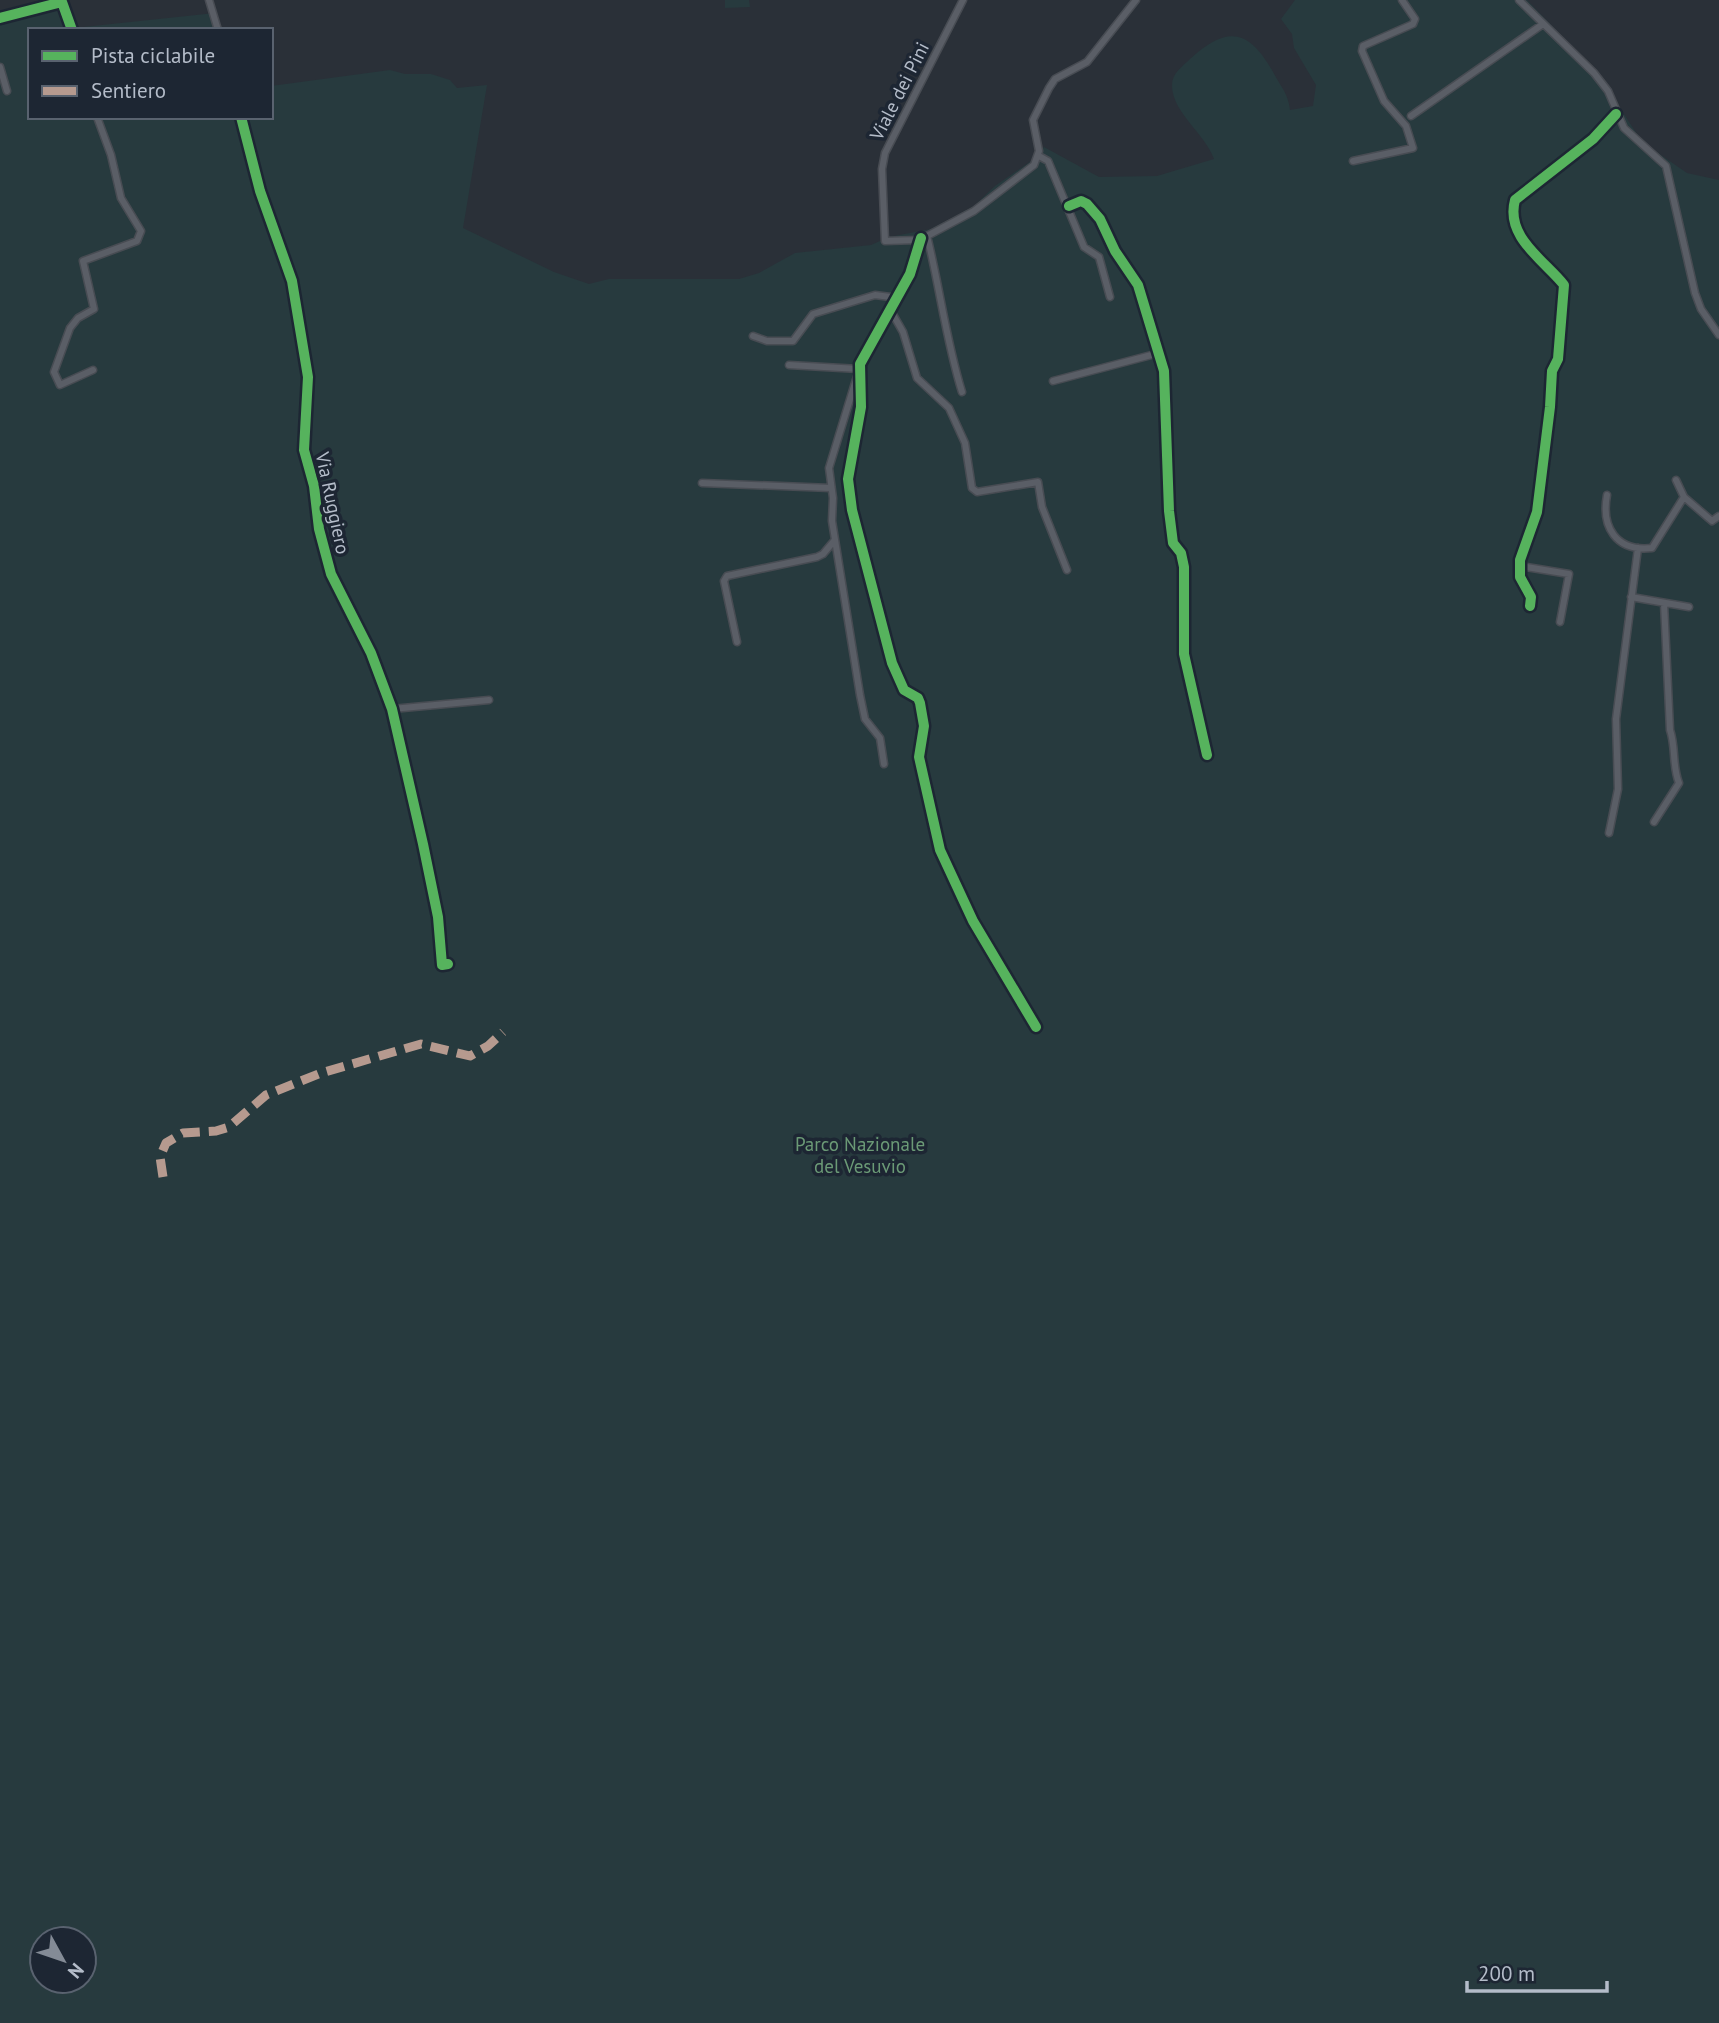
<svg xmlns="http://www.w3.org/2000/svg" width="1719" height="2023" viewBox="0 0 1719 2023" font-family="'PT Sans',sans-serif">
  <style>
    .green { fill: #273a3e; fill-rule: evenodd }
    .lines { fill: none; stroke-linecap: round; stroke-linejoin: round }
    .minor-casing { stroke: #484c53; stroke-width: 9 }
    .minor { stroke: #5a5e66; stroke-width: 6 }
    .quiet { stroke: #b69a8f; stroke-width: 9; stroke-dasharray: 18 9; stroke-linecap: butt }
    .cycleway-casing { stroke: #1d2633; stroke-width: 15 }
    .cycleway { stroke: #56b35d; stroke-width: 10 }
    .labels { text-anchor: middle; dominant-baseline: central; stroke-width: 7; stroke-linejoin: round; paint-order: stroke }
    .street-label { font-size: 19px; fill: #b4bcc9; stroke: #1d2633 }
    .park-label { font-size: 19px; fill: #6b9a76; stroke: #1d2633 }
  </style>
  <rect width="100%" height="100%" fill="#2a3038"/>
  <path class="green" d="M54,0H66L74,28L215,13L220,30H30V117H271V86L390,70L405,74H431L450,80L457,88L487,85L463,228L554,272L589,284L609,279H739L759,273L795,253L871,245L889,237L931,229L974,206L995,186L1034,159L1044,147L1099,177L1157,176L1214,159C1205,133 1172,113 1172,85C1172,73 1183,66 1190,59C1227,25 1249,29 1273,72C1281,87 1288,93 1290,110L1313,106L1316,85L1294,48L1292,34L1281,19L1295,0H1527L1598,74L1642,142L1687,173L1719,180V2023H0V16ZM42,1939H84V1981H42Z
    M725,0H749L750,7L725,8Z"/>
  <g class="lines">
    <defs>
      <path id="minor" d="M209,0L218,30
        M963,0L885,153L882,169L885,241L917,240L927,236L974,211L1034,165L1039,151L1033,120L1049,88L1055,79L1087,62L1136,0
        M1519,0L1594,73L1608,91L1624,128L1666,166L1695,293L1701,309L1719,335
        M0,18L62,2L72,30
        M0,67L7,91
        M1411,116L1543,24
        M241,117L260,191L292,281L308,377L304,450L314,486L319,529L331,574L371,653L392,709L423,844L438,917L442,965L448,964
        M1039,156L1048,161L1084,247L1099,257L1110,297
        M1353,161L1413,148L1406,126L1384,101L1362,51L1363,46L1413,24L1415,19L1402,0
        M1069,206L1081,201L1087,204L1100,219L1115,251L1138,285L1164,371L1169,511L1173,543L1181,553L1184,567V654L1207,755
        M927,236C940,288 946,341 962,392
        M921,238L910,274L860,364L861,407L848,479L852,510L892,663L904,690L918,698L920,703L924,726L919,757L940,850L973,921L1036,1027
        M891,311L903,332L917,378L949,408L965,443L972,488L977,492L1038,482L1042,507L1067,570
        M753,336L767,341H793L813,314L875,295L898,298
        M789,365L859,369
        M93,370L60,385L54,372L70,328L78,318L94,309L83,261L137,241L141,231L121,198L111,155L97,117
        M858,373L829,468L833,498L832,521L860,695L865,719L880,738L884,764
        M1053,381L1159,353
        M1676,480L1684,497L1712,521L1719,516
        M702,483L831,488
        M1607,495C1601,527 1616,552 1652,548L1684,497
        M1520,566L1569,574L1560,622
        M1631,597L1689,607
        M1530,606L1531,597L1520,577V560L1537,512L1550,407L1552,371L1558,359L1564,285C1544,260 1505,237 1515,200L1593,139L1616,114
        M737,642L724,581L727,576L817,557L823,554L834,541
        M392,709L489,700
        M1654,822L1679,783C1672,766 1676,747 1670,730L1664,603
        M1609,833L1618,789L1616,719L1638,548"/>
    </defs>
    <use href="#minor" class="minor-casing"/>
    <use href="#minor" class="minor"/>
    <path class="quiet" d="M163,1177L160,1157L166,1143L183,1133L216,1131L229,1127L266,1095L321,1073L421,1044L470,1056L488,1046L503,1032"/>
    <defs>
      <path id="cycleway" d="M0,18L62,2L72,30
        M241,117L260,191L292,281L308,377L304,450L314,486L319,529L331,574L371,653L392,709L423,844L438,917L442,965L448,964
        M1069,206L1081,201L1087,204L1100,219L1115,251L1138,285L1164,371L1169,511L1173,543L1181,553L1184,567V654L1207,755
        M921,238L910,274L860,364L861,407L848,479L852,510L892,663L904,690L918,698L920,703L924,726L919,757L940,850L973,921L1036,1027
        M1530,606L1531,597L1520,577V560L1537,512L1550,407L1552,371L1558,359L1564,285C1544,260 1505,237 1515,200L1593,139L1616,114"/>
    </defs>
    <use href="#cycleway" class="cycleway-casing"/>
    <use href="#cycleway" class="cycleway"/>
  </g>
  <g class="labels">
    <g class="street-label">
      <text transform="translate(899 91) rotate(-63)">Viale dei Pini</text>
      <text transform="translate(333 503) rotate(78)">Via Ruggiero</text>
    </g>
    <g class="park-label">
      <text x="860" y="1144">Parco Nazionale<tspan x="860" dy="22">del Vesuvio</tspan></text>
    </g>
  </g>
  <rect x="28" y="28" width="245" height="91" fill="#1d2633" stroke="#59626f" stroke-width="2"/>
  <rect x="42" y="51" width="35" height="10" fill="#56b35d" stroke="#59626f" stroke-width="2"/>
  <text x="91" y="63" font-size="21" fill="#b4bcc9">Pista ciclabile</text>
  <rect x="42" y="86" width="35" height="10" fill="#b69a8f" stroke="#59626f" stroke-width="2"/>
  <text x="91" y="98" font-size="21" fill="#b4bcc9">Sentiero</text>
  <g transform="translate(63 1960) rotate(130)"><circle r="33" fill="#1d2633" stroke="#59626f" stroke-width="2"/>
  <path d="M0-5L12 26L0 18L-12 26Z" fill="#848b96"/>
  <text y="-10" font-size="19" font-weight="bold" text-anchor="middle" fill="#b4bcc9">N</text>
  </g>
  <path d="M1467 1981v10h140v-10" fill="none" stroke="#b4bcc9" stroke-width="3.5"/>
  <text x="1478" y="1981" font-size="21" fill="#b4bcc9" stroke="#1d2633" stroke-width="5" paint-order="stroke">200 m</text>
</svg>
